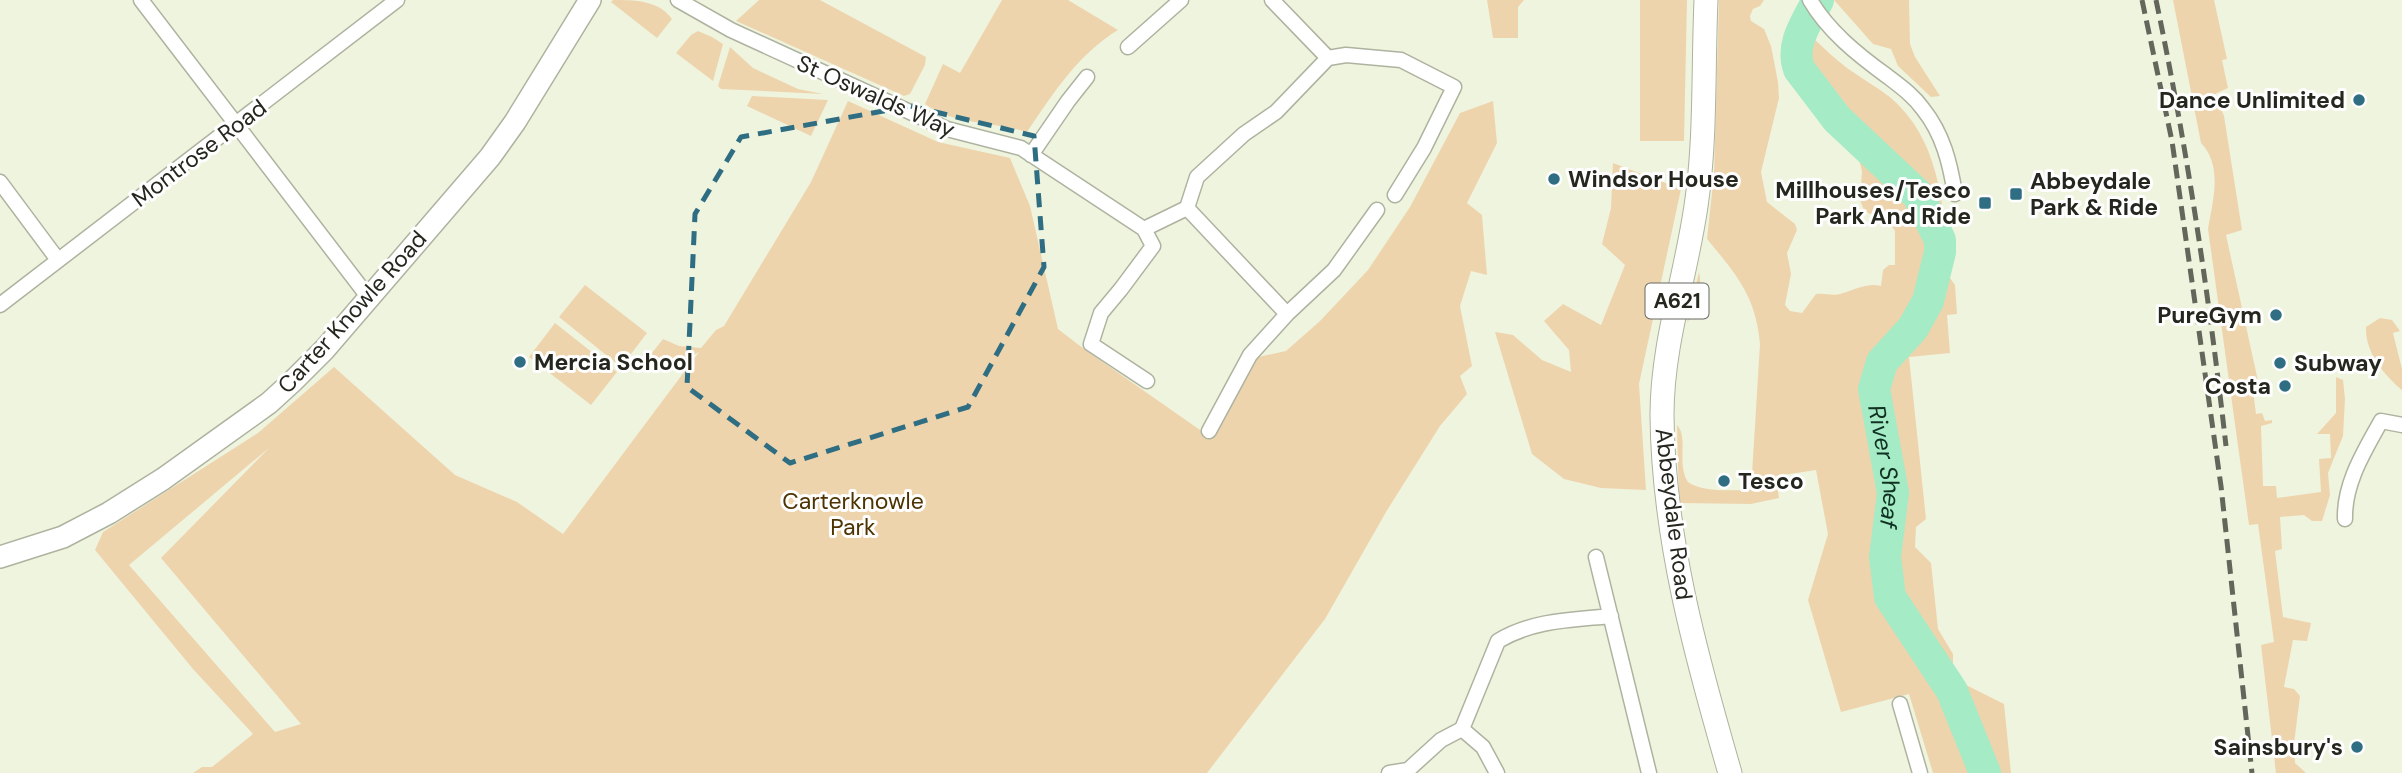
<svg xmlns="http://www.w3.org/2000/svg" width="2402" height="773" viewBox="0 0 2402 773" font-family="'DM Sans',sans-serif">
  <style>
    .green { fill: #eed4ad; fill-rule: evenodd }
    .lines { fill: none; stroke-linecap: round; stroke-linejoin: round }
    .river { stroke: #a4ebc6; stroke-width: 32 }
    .street-casing { stroke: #adb39f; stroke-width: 17 }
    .secondary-casing { stroke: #adb39f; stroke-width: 24 }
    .primary-casing { stroke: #adb39f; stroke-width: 25 }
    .street { stroke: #fff; stroke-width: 14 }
    .secondary { stroke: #fff; stroke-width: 21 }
    .primary { stroke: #fff; stroke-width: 23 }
    .rail { stroke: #63665a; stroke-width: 5; stroke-dasharray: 14 7; stroke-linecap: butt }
    .marked { fill: none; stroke: #2f6d83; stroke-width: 5; stroke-dasharray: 14 9; stroke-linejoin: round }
    .poi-dot { fill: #2f6d83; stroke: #fefefe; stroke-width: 2.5 }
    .labels { text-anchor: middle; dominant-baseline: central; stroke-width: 6; stroke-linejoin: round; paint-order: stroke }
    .shield { fill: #fefefe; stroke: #666862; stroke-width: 2 }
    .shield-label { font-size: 21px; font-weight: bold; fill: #25271f }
    .street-label { font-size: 23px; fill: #25271f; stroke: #fefefe }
    .poi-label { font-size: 23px; font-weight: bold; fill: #25271f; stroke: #fefefe; text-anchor: end }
    .park-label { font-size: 23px; fill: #4c3301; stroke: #fefefe }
    .water-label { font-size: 24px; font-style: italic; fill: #103022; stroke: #fefefe }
  </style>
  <rect width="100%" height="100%" fill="#eff4df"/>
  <path class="green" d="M613,0C634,0 659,0 672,19L657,38L611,2Z
    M759,0H820L926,57L925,65L910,94L904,96L736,21Z
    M1002,0H1068L1118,30C1077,55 1053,94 1027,132C993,121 956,126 925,104L943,64L960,73Z
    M1487,0H1524L1518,7V38H1493Z
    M1640,0H1687L1684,141H1640Z
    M1719,0H1764L1760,6L1753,9L1750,16L1751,21L1764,29L1771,46L1778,82L1779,98L1761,172L1767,202L1795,224L1797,230L1787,253L1791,274L1785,305L1790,311L1802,313L1816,294C1824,293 1834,296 1840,294C1854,290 1868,282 1881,286L1883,270L1889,265H1895V231C1887,217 1875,219 1864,210L1860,200L1862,171L1858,156L1841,116L1805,66L1806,56L1814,39C1825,49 1835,59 1847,68C1861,78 1877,87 1891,98C1944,144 1943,215 1950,278L1955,285L1957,314L1947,315L1950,353L1909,357L1926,519L1916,527L1915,547L1931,563L1938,629L1953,654V674L1962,683L2004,704L2011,773H1933L1909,694L1841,712L1808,600L1828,534L1816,470L1776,476L1779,498L1751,504L1679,503L1677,425C1689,438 1676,463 1688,482C1704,493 1732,490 1751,490L1760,344C1756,297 1737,275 1707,239L1714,174Z
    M1834,0H1909L1910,44L1915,57L1940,96L1931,97L1898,66L1891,49L1873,44Z
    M2173,0H2214L2227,59L2222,60L2228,88L2215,94L2224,116L2242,230L2226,235L2260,390L2253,391L2256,414L2262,413L2265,421L2272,420V423L2261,426L2263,486H2276L2277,498L2321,492L2319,459L2331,458L2330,434H2317L2336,413V377L2343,380L2345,399L2343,436L2328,473L2330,495L2322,521H2312L2304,515L2280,517L2282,549L2275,551L2283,617L2311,623L2307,641L2293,640L2284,687L2294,689L2300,696L2294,744L2295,763L2306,773H2276L2261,645L2274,642L2258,524L2249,525L2208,229C2213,200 2223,166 2201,143Z
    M698,31L712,37L723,44L713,81L676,53L691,35Z
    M730,47L753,68L798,89L823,94L721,89L718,86Z
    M752,96L828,100L811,136L747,106Z
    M848,101L938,142L1010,158L1030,206L1058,329L1084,349L1213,439L1258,357L1286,351L1320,321L1368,270L1410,207L1460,113L1493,101L1497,143L1467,203L1482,215L1487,275L1471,271L1460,306L1472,366L1460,376L1467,394L1440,426L1386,512L1325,619L1207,773H193L202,767H212L253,734L193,669L95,550L103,532L258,433L334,367L455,475L517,502L563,534L699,352C682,362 668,364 648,358L663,339L679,346L701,348L716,330L724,326L811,182ZM269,448L161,558L301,724L275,732L129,565Z
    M1613,163L1681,189L1639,384L1646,490L1601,488L1564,479L1532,454L1495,332L1513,335L1542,360L1571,372L1569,350L1544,321L1563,304L1601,325L1625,265L1602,244L1611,208Z
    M1699,272C1703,290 1697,308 1687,323Z
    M585,285L647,333L621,367L559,317Z
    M2380,318L2392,320L2400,331L2393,333L2402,369V390C2384,375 2365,352 2366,327Z
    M555,323L617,372L591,405L529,357Z"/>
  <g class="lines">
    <path class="river" id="s1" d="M1818,0C1807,22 1790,44 1799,69L1837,119L1918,195L1940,240V252L1928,301L1913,328L1882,362L1874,389L1893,493L1885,557L1890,597L1952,691L1985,773"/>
    <defs>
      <path id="street" d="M141,0L369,298
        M678,0L731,30L947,129L1021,148L1144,229L1187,208L1197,177L1244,134L1276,112L1328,58L1272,0
        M1810,0C1828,31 1858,55 1887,76C1900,86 1913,95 1923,109C1943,134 1950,163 1955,194
        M1128,47L1181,0
        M1328,58L1346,55L1401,60L1454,87L1424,148L1395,195
        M1031,155L1068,101L1087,77
        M0,182L58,260
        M1187,208L1287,314
        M1144,229L1153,246L1121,289L1101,313L1091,344L1147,381
        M0,305L397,0
        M1209,431L1250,355L1287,314L1334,270L1377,210
        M2345,519C2344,483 2364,452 2381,421L2402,425
        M1596,557L1649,773
        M1900,704L1920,773
        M1462,729L1483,747L1497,773
        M1389,773L1408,770L1441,740L1462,729L1498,641C1533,620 1571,620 1611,616"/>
      <path id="secondary" d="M0,557L63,537L109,513L163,479L269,403L292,382L325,349L490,157L515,122L590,0"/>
      <path id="primary" d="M1706,0C1703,67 1706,141 1696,206C1686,276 1662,344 1662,415C1663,537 1696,656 1730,773"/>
    </defs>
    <use href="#street" class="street-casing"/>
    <use href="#secondary" class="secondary-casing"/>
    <use href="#primary" class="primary-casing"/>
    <use href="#street" class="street"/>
    <use href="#secondary" class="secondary"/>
    <use href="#primary" class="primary"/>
    <path class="rail" d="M2142,0L2172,141L2221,486L2252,773
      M2156,0C2187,147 2209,296 2226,446"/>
  </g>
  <path class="marked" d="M911,106L1034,136L1044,267L968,407L790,463L687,387L695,214L741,137Z"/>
  <g class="poi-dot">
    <circle cx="2359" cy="100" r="7"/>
    <circle cx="1554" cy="179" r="7"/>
    <rect x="2009" y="187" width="14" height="14" rx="3.5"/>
    <rect x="1978" y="196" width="14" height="14" rx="3.5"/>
    <circle cx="2276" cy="315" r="7"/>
    <circle cx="520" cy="362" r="7"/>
    <circle cx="2280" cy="363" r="7"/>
    <circle cx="2285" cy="386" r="7"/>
    <circle cx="1724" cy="481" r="7"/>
    <circle cx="2357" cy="747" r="7"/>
  </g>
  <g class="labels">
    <rect class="shield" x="1645.5" y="283.5" width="63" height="35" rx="5"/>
    <g class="shield-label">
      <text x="1677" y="301">A621</text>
    </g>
    <g class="street-label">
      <text transform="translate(876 96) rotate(24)">St Oswalds Way</text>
      <text transform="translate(199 153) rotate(-37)">Montrose Road</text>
      <text transform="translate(352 312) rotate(-48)">Carter Knowle Road</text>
      <text transform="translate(1674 514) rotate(83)">Abbeydale Road</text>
    </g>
    <g class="poi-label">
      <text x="2345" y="100">Dance Unlimited</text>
      <text x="1568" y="179" text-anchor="start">Windsor House</text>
      <text x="2030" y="181" text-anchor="start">Abbeydale<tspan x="2030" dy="26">Park &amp; Ride</tspan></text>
      <text x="1971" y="190">Millhouses/Tesco<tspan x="1971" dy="26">Park And Ride</tspan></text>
      <text x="2262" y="315">PureGym</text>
      <text x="534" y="362" text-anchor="start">Mercia School</text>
      <text x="2294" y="363" text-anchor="start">Subway</text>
      <text x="2271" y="386">Costa</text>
      <text x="1738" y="481" text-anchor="start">Tesco</text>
      <text x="2343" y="747">Sainsbury's</text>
    </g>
    <g class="park-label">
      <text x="853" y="501">Carterknowle<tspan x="853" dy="26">Park</tspan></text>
    </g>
    <g class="water-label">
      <text stroke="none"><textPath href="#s1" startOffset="544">River Sheaf</textPath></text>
    </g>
  </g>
</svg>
